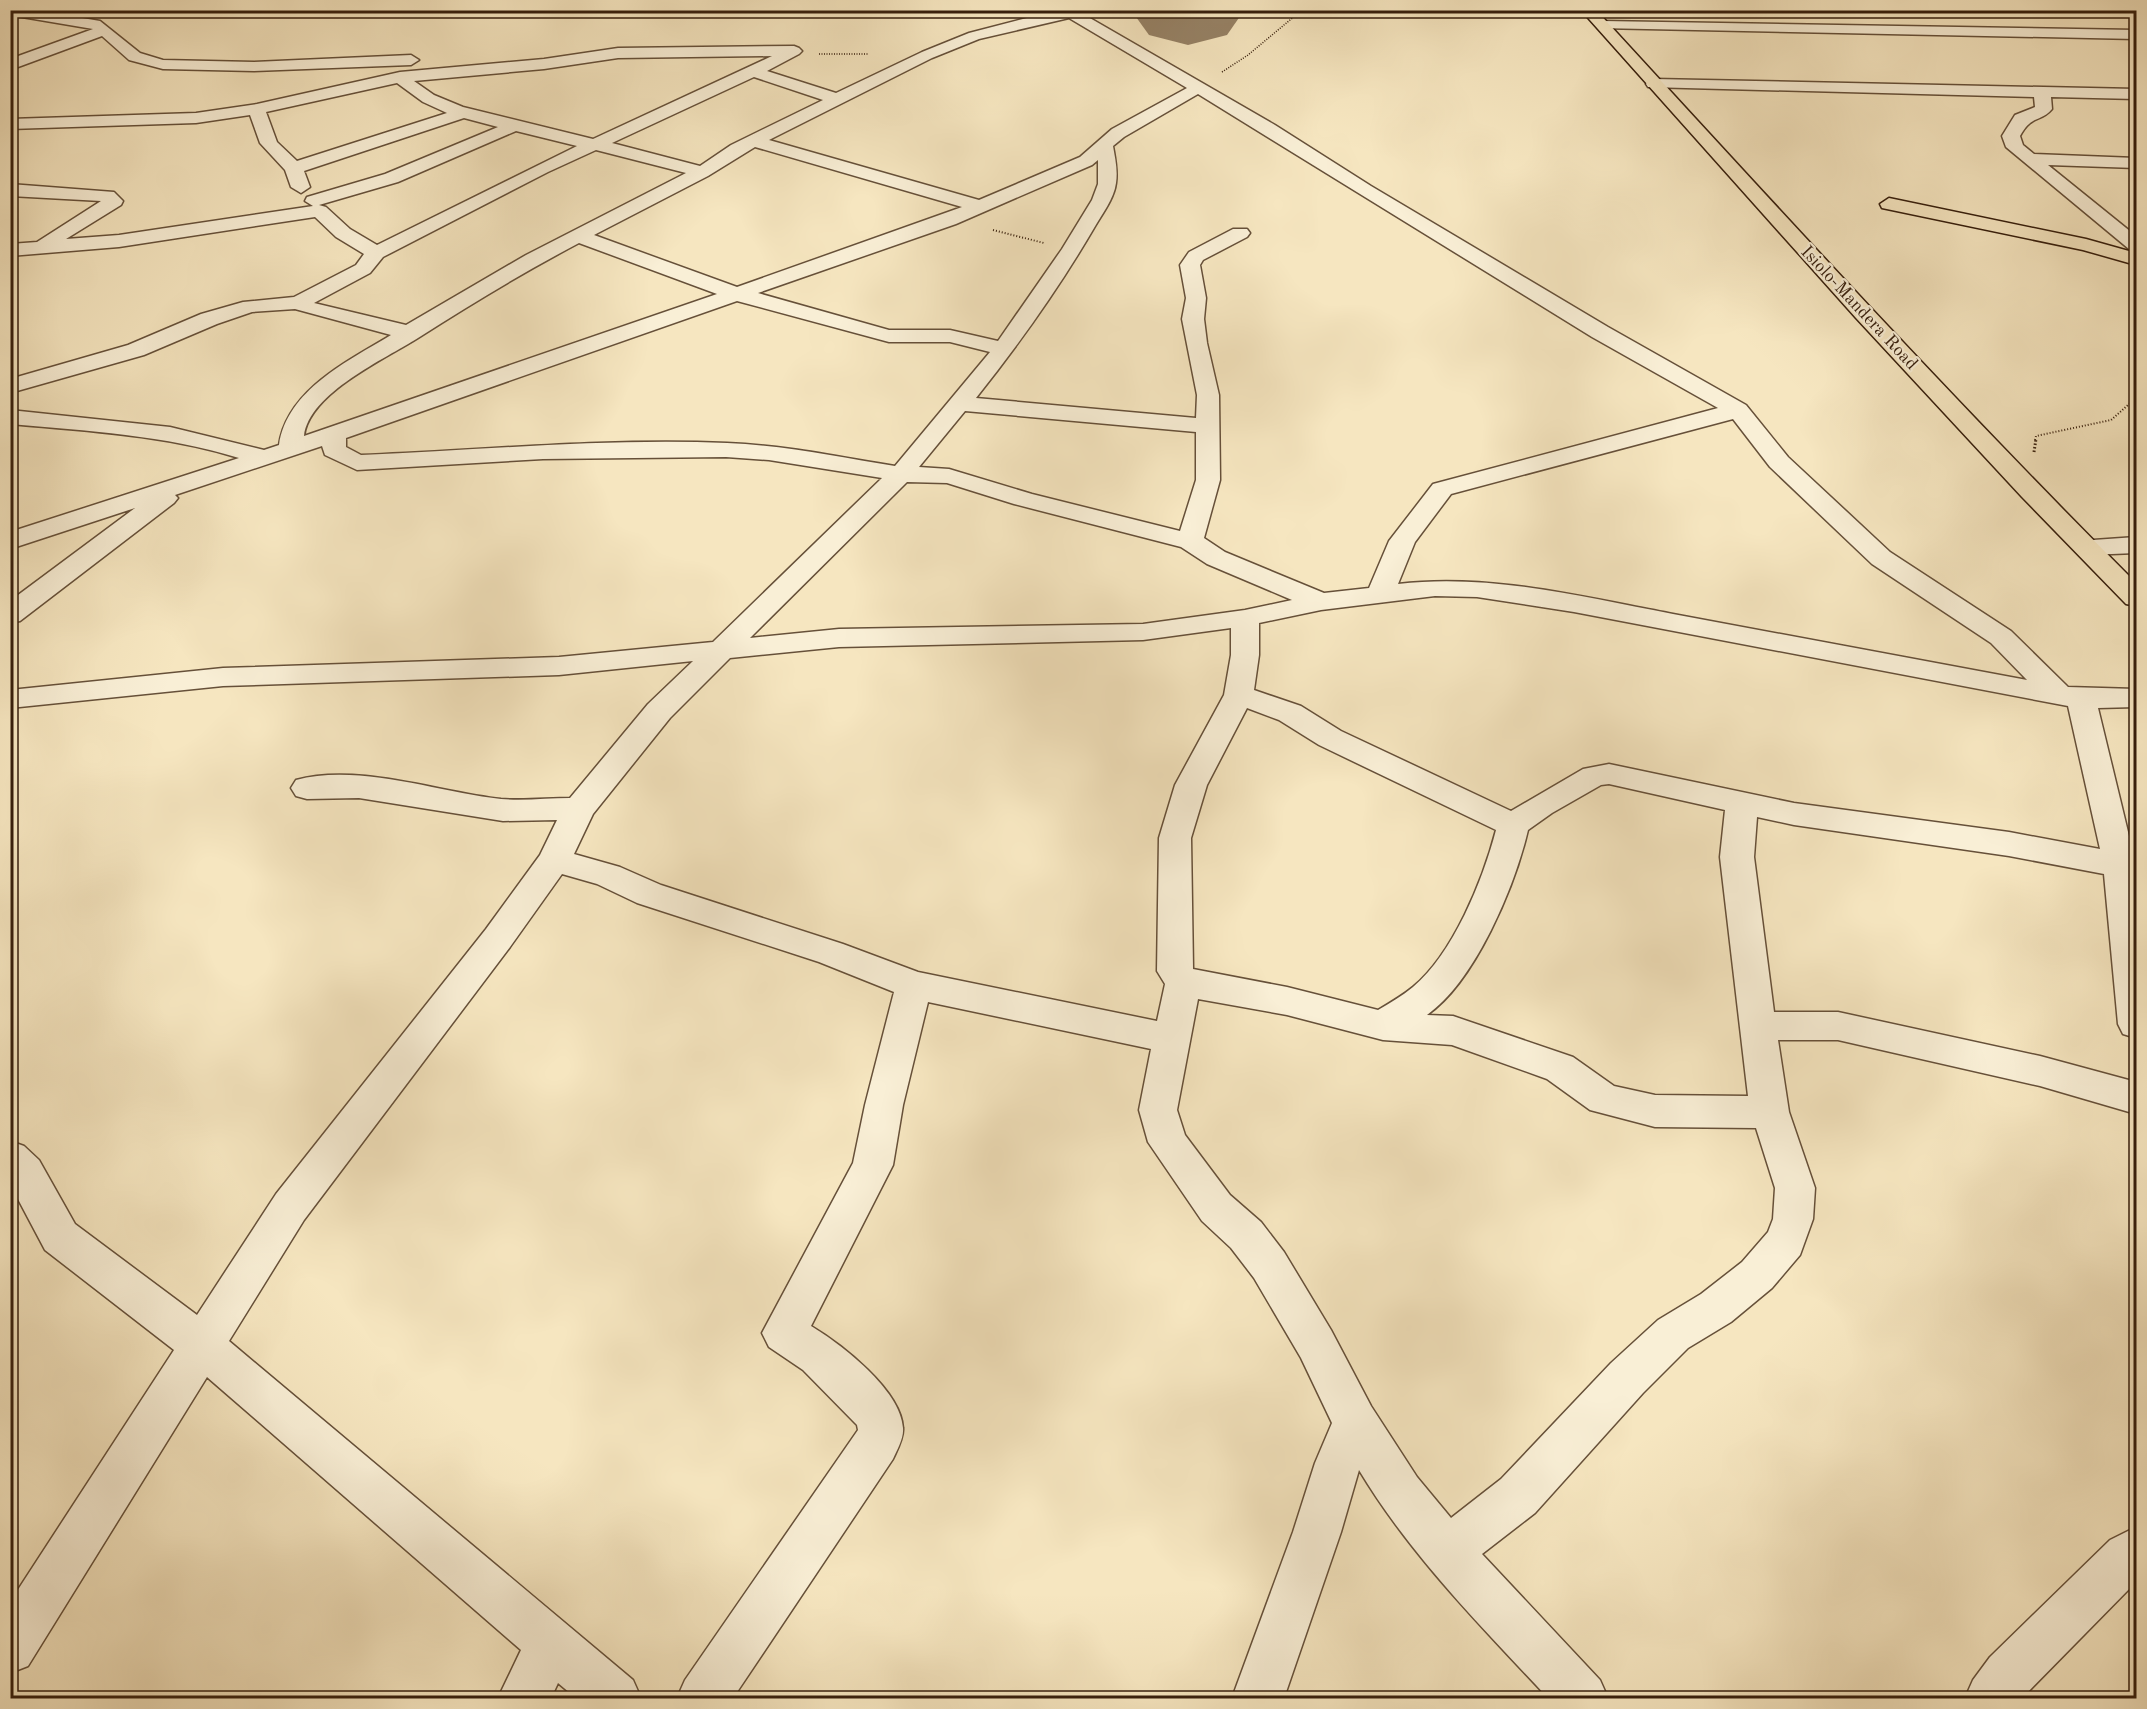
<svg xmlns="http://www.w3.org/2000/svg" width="2147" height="1709" viewBox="0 0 2147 1709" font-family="'Old Standard TT',serif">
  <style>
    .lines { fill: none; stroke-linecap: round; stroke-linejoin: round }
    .runway { fill: #968266; fill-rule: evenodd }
    .minor-casing { stroke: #665039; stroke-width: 3 }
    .major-casing { stroke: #361e0c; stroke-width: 3 }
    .highway-casing { stroke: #361e0c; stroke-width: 3 }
    .path-far2 { stroke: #361e0c; stroke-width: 1.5; stroke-dasharray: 1 1.5; stroke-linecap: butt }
    .path-far1 { stroke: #361e0c; stroke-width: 2; stroke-dasharray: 1 2; stroke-linecap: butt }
    .path { stroke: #361e0c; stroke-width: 3; stroke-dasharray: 1.5 2; stroke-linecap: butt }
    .minor { fill: #f9efd6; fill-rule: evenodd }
    .major { fill: #f6e6c0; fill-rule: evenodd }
    .highway { fill: #f6e6c0; fill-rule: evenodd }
    .labels { text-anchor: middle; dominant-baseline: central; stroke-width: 4.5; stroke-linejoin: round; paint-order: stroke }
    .far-street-label { font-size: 18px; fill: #361e0c; stroke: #f9efd6 }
  </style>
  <rect width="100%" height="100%" fill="#f6e6c0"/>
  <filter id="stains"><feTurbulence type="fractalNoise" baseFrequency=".00333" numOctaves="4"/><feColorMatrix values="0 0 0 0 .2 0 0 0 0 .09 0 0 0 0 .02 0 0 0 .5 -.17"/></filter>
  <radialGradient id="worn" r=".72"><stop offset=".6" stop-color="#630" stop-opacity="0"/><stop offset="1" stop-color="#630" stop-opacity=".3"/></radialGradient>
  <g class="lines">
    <path class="runway" d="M1131,10H1242L1243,12L1227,35L1188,45L1149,35Z"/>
    <defs>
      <path id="minor" d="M10,10H35L100,21L140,53L163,60L254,62L411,55L419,60L411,65L254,71L163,69L129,60L102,36L10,70V59L93,29L10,15Z
        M1058,10H1076L1275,125L1371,186L1608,327L1746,405L1788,457L1890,552L2011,631L2068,687L2136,689V707L2098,708L2136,865V1038L2123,1034L2118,1024L2104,874L2009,856L1794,825L1757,817L1754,857L1774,1012H1838L2040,1056L2136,1082V1114L2040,1086L1838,1040H1778L1789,1112L1815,1188L1813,1219L1800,1255L1772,1288L1731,1322L1688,1348L1643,1393L1535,1513L1482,1554L1600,1680L1608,1698H1548C1481,1626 1410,1555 1359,1470L1341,1532L1284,1698H1232L1293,1532L1315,1463L1332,1423L1301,1358L1254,1278L1231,1248L1202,1221L1148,1142L1139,1110L1151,1049L928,1002L903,1105L893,1165L811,1326C841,1344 901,1390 903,1428C904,1438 897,1450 893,1459L733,1698H677L685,1680L858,1430L857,1425L803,1370L769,1347L762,1333L853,1163L865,1105L894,992L819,962L637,903L597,884L562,874L510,947L304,1220L229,1341L633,1680L641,1698H576L558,1683L551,1698H498L521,1650L207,1377L28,1666L10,1673V1602L174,1350L45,1250L10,1184V1141L24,1146L39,1160L75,1224L197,1315L276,1194L486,929L540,855L557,820L503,821L359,798L307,799L296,796L291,788L296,780C358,763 438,792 501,799C524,801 548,798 570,798L648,704L693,661L559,675L223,686L10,708V690L223,668L559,657L713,642L882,478L769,460L726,457L543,459L357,470L325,455L322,446L175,495L178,498L174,503L20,621L10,623V601L135,508L10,549V532L239,458C165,435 87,431 10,424V410L170,427L264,450L279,445C287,390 348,361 391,335L295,309L252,312L217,324L144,355L10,393V379L128,345L201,314L243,302L294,297L356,265L364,254L336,237L315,217L119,247L10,256V244L37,242L101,201L10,196V184L114,192L123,201L121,205L66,239L119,235L313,206L305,201L307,197L385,174L498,127L464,118L304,171L310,187L301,193L291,187L285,170L260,143L250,115L196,123L10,129V119L196,113L257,104L400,72L544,59L618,48L794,46L799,48L802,51L799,54L767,71L836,93L922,52L969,33ZM1069,18L1187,88L1112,129L1080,157L979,200L769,140L932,58L979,39ZM772,56L593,139L463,107L434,95L414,81L544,69L618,58ZM754,77L823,100L731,145L700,166L612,143ZM397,83L423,102L447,113L297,161L277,142L266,112ZM1198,94L1592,337L1718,408L1433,484L1389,541L1369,588L1324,593L1225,552L1204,538L1220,480L1219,395L1207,343L1204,319L1206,298L1200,265L1203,260L1247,237L1250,233L1247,229H1233L1189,252L1180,265L1186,298L1182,319L1197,395L1196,418L976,398C1019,344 1059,288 1094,228C1102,214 1114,199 1116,183C1118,170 1115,158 1113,146L1124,137ZM516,131L577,146L377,245L350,229L326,207L319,205L398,182ZM755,147L962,207L737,287L594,235L708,176ZM596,150L686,173L526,255L406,325L314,303L370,273L383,257L548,172ZM1098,160V184L1092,200L1062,249L998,341L950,330H889L758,293L956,224L1092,165ZM579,243L717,294L304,436C309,393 385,359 418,338C471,304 524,272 579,243ZM737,301L889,342H950L990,352L895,466C839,457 783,445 727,443C605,438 483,450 361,455L346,447V438ZM965,411L1196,432V480L1180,531L1032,494L949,469L919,467ZM1733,419L1770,467L1872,564L1991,643L2027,680C1909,658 1791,636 1673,614C1582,597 1490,573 1398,584L1415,542L1451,494ZM907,482L947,483L1014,504L1181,547L1207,564L1292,600L1245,610L1143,624L839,629L750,638ZM1435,596L1477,597L1574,612L2068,706L2100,849L2009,832L1794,803L1609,764L1583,769L1511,811L1341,731L1301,706L1254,690L1259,655V623L1321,610ZM1231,628V655L1224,695L1175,785L1159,838L1157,971L1165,984L1157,1021L918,972L843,944L661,885L620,867L574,854L593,814L670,718L730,658L839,647L1143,640ZM1247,708L1279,720L1319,745L1496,830C1483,880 1453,954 1413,987C1402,996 1390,1003 1378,1010L1287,987L1193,969L1191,838L1207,785ZM1609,784L1725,810L1720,857L1748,1096L1655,1095L1614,1086L1573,1057L1453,1016L1427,1015C1475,982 1515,886 1528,830L1552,813L1601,785ZM1198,999L1287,1015L1383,1040L1452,1045L1547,1079L1590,1110L1655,1127L1756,1128L1775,1188L1773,1219L1768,1232L1742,1262L1701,1294L1658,1320L1611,1363L1501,1479L1451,1518L1417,1477L1371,1406L1331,1330L1284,1252L1261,1222L1230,1195L1185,1135L1177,1110Z
        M1603,21L2136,30V39L1598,28L1596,25Z
        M1654,79L2136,89V99L2051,97L2052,109C2040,123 2032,114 2020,136L2023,145L2034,154L2136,158V168L2048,165L2136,236V251L2129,249L2006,147L2002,136L2015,115L2035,107L2034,97L1648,87L1646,84L1648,81Z
        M2136,537V553L2088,555L2079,553L2075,547L2079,541Z
        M2136,1527V1582L2022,1698H1965L1973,1680L1990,1657L2110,1540Z"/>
      <path id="major" d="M1889,198L2086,239L2136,253V265L2083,250L1882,208L1880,204Z"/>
      <path id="highway" d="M1581,10H1596C1774,204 1951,398 2136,583V606L2126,604L2022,497L1856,318Z"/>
    </defs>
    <use href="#minor" class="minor-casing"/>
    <use href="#major" class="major-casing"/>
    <use href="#highway" class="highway-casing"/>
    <path class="path-far2" d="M819,54H868
      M1222,72L1248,55L1302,10"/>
    <path class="path-far1" d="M993,230L1044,243
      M2035,440L2036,436L2111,420L2136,398"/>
    <path class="path" d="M2034,452L2036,439"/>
    <use href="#minor" class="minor"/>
    <use href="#major" class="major"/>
    <use href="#highway" class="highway"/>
  </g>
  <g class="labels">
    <g class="far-street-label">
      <text transform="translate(1859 308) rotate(47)">Isiolo-Mandera Road</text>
    </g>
  </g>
  <rect width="2147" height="1709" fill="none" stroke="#f6e6c0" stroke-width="36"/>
  <rect x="12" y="12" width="2123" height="1685" fill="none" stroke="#361e0c" stroke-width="3"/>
  <rect x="18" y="18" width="2111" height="1673" fill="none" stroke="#361e0c" stroke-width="1.5"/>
  <rect width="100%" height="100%" filter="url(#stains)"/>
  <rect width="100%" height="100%" fill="url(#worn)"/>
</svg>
